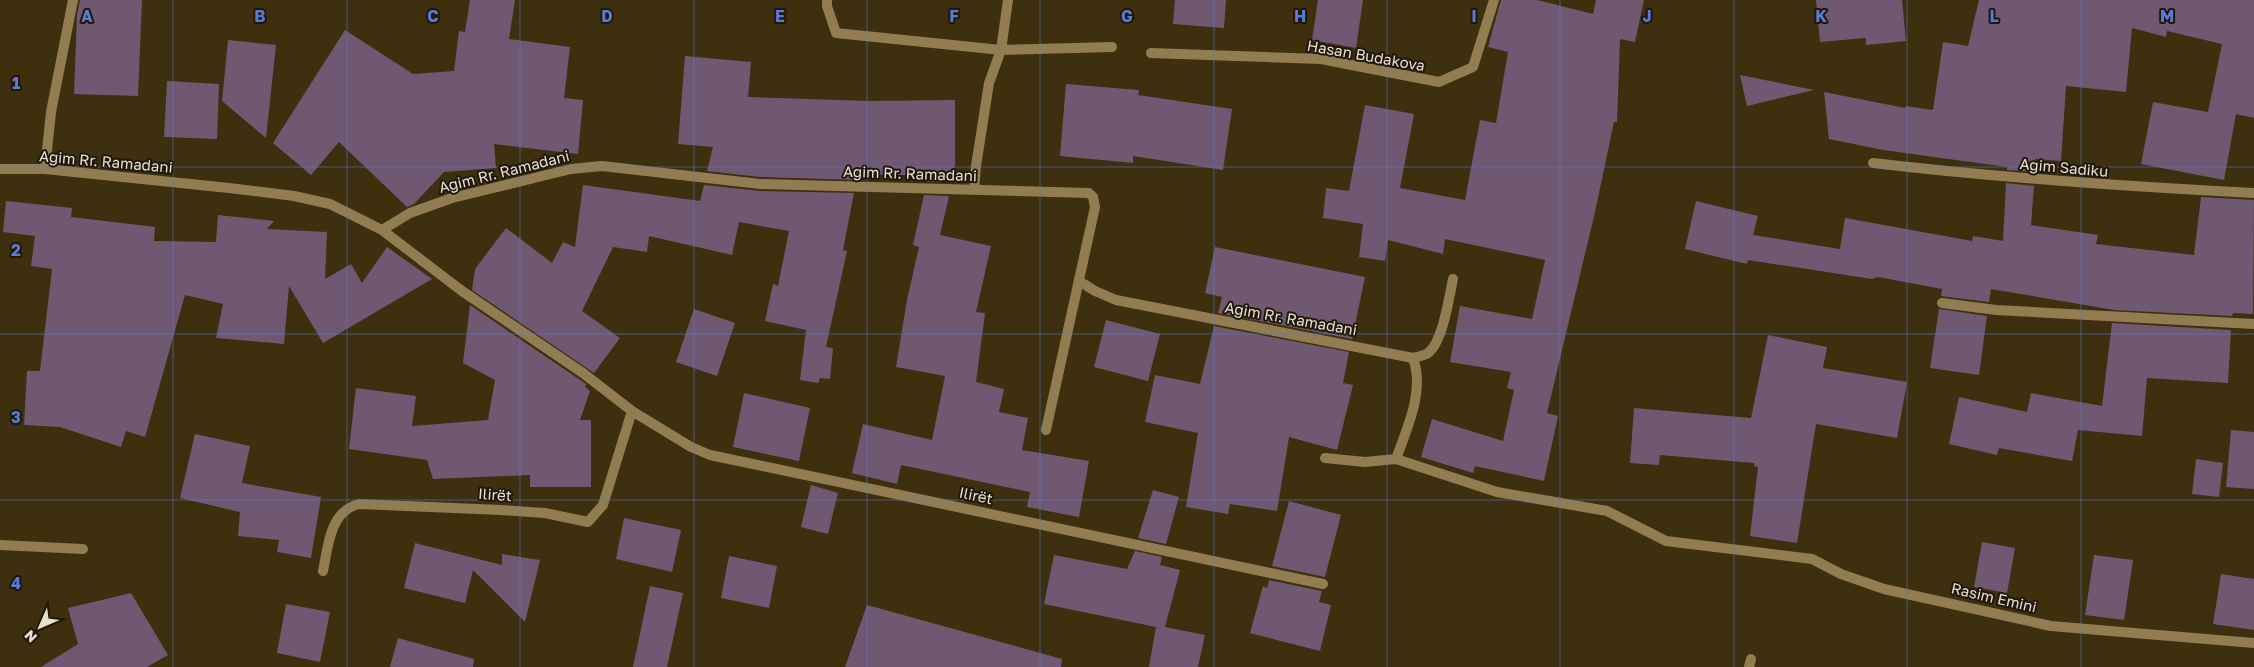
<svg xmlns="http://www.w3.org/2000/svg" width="2254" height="667" viewBox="0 0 2254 667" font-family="'Golos Text',sans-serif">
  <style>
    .building { fill: #705872 }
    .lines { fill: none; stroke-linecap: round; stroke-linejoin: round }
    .street { stroke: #927d53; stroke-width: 10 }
    .grid { fill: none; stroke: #5a7ad5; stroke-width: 1; stroke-opacity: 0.55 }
    .labels { text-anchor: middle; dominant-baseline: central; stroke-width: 4; stroke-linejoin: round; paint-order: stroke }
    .street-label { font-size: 15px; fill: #e9dfce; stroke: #1f180b }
    .grid-label { font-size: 16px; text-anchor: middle; font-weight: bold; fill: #5a7ad5; stroke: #1f180b; stroke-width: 4; stroke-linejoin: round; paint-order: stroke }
  </style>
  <rect width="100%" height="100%" fill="#3e2f0f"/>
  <path class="building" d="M80,0H142L138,96L74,94L77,15Z
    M470,0H515L509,39L570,47L564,98L583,100L578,154L494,144L496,168L444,172L414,204L407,207L339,142L311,175L273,143L345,30L413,74L454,71L459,31L465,32Z
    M1175,0H1226L1224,28L1173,24Z
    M1318,0H1363L1356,48L1312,40Z
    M1501,0H1537L1593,14L1596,0H1644L1635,42L1620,39L1617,122H1614L1595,212L1547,413L1558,416L1544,481L1475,466L1473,473L1421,457L1432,419L1503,441L1514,390L1507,388L1511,372L1450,362L1460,306L1532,319L1545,260L1445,239L1443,254L1388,240L1385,261L1359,257L1363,224L1323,218L1326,188L1349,191L1365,105L1414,114L1400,188L1465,200L1480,120L1496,123L1508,52L1488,47Z
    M1816,0H1902L1906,41L1866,45V38L1820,42Z
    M1979,0H2254V118L2236,114L2224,180L2141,164L2153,102L2208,112L2222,44L2167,31L2166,37L2132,28L2126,92L2066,86L2061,161L2035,159L2034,172L2007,170V167L1883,150L1829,139L1824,92L1905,108L1906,106L1933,110L1943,42L1968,46Z
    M228,40L276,45L266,138L222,101Z
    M685,56L751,62L748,97L870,101L955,100V164L952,182H927L928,175H858L857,180L760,177L707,171L713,147L678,144Z
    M1740,75L1814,90L1747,106Z
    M167,81L219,84L217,139L164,137Z
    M1066,84L1139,90L1138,95L1232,109L1223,170L1133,156V163L1060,156Z
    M2006,183L2034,186L2031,225L2098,235L2096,244L2194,255L2201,197L2254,200L2253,314L2233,313L2232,316L2114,310L1991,289L1989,302L1941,296L1942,289L1878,277L1872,279L1748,260L1747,264L1685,249L1696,201L1758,216L1753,235L1840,249L1845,218L1972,241L1973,236L2003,241Z
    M583,185L700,201L704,185L760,191L854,193L843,250L847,251L826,347L833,348L830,379L820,378L818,383L800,380L806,330L765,321L773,284L778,286L789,231L739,222L732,255L649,236L647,252L613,247L582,311L620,338L594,373L472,290L475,269L506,228L552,263L563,242L575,247Z
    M924,195L949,196L940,235L991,246L976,312L985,313L976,382L1004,389L999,412L1028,418L1022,450L1089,461L1079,517L1027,507L1030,492L901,465L897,484L852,473L863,424L932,440L945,376L896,367L907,300L919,247L913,245Z
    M6,201L72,208L71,217L155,227L154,241L216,242L218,215L274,221L267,229L327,232L325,279L351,264L362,283L387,247L432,279L323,343L289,286L284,344L216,338L223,304L185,295L145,437L126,431L121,447L60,427L24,425L27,371H40L52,269L31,266L35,236L3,232Z
    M1215,247L1365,277L1352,339L1218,313L1222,297L1205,293Z
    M470,305L586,384L585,387L590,391L580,420H591V487H530V475L433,479L427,460L349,449L356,388L416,396L412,426L488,420L495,380L463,363Z
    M694,309L735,323L717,376L676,362Z
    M1939,309L1987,316L1979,375L1930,368Z
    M1106,320L1160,334L1148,381L1094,367Z
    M2112,323L2231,330L2228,383L2147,378L2142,436L2078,430L2072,461L1999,448L1997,455L1949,444L1959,397L2027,412L2031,393L2102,406Z
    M1214,326L1349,352L1343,383L1353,385L1337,450L1289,437L1277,511L1230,504L1228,514L1186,507L1198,433L1145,422L1155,375L1200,384Z
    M1768,335L1827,347L1823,368L1907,382L1897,438L1816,424L1797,543L1750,536L1758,467L1754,466V463L1660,455L1659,465L1630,463L1634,408L1751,418Z
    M744,393L810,408L799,461L733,447Z
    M2231,430L2254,432V489L2226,487Z
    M195,434L250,446L242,483L321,497L311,558L277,552L279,540L238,536L240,512L180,498Z
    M2196,459L2223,463L2219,497L2192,494Z
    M811,485L838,493L828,534L801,527Z
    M1153,490L1179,497L1166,544L1138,538Z
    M1289,501L1341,515L1325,577L1272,566Z
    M624,518L681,530L672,572L616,559Z
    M1982,542L2015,548L2007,593L1974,587Z
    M415,543L502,565V554L540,560L525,622L473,570L465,603L404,588Z
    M1135,551L1162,557L1160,565L1180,570L1165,627L1205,635L1198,667H1149L1156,627L1044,604L1054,555L1127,569Z
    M2094,555L2133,560L2124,620L2085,615Z
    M729,556L777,566L769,608L721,598Z
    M2221,574L2254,579V630L2213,624Z
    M1269,580L1322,591L1319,602L1331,605L1320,651L1250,633L1263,586L1267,588Z
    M650,586L683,593L667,667H633Z
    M131,593L168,655L147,667H41L78,644L68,608Z
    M286,604L330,612L320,662L277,653Z
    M867,605L1062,659L1061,667H845Z
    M398,638L474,659L473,667H390Z"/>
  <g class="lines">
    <path class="street" d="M827,0V6L836,33L1001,50L1112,47
      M1151,53L1321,59L1439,82L1473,67L1494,0
      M1873,163C2000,178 2126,186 2254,193
      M0,169H45L229,188L294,196L330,204L382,230L462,291L583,373L632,411L691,447L710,455L1323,584
      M45,169L51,112L73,0
      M974,190L976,166L989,83L1001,50L1008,0
      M382,230L410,213L452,198L571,169L602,166L760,184L1089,193L1093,197L1095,207L1046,430
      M1079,281L1095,291L1116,300L1413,358C1425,391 1407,428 1396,459L1497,492L1607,511L1666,541L1812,559L1841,574L1884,589L2051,626L2254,643
      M1942,303L1996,310L2254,324
      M1413,358C1418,356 1424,356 1428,353C1443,342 1449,297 1453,279
      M1325,458L1365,462L1396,459
      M0,545L83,549
      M323,571C328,546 330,511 359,504L501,510L545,513L588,522L603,505L632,411
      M1749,667L1751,659"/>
  </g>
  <path class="grid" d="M173,0V667M347,0V667M520,0V667M694,0V667M867,0V667M1040,0V667M1214,0V667M1387,0V667M1560,0V667M1734,0V667M1907,0V667M2081,0V667M0,167H2254M0,334H2254M0,500H2254"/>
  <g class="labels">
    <g class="street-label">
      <text transform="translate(1366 55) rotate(10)">Hasan Budakova</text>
      <text transform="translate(106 161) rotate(5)">Agim Rr. Ramadani</text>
      <text transform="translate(2064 167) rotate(5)">Agim Sadiku</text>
      <text transform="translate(504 171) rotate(-14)">Agim Rr. Ramadani</text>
      <text transform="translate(910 173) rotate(2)">Agim Rr. Ramadani</text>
      <text transform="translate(1291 318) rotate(10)">Agim Rr. Ramadani</text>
      <text transform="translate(495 494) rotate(4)">Ilirët</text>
      <text transform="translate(976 495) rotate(12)">Ilirët</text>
      <text transform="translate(1994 597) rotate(13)">Rasim Emini</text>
    </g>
  </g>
  <g class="grid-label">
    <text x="87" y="22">A</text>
    <text x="260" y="22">B</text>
    <text x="433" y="22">C</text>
    <text x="607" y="22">D</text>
    <text x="780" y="22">E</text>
    <text x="954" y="22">F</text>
    <text x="1127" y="22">G</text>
    <text x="1300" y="22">H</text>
    <text x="1474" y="22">I</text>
    <text x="1647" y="22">J</text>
    <text x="1821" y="22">K</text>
    <text x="1994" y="22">L</text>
    <text x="2167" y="22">M</text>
    <text x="16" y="89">1</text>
    <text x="16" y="256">2</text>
    <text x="16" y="423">3</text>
    <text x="16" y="589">4</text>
  </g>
  <g transform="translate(40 627) rotate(225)" stroke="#1f180b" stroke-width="4" paint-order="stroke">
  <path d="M0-4L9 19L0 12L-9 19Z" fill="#e9dfce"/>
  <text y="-8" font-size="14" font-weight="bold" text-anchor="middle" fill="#e9dfce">N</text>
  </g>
</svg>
